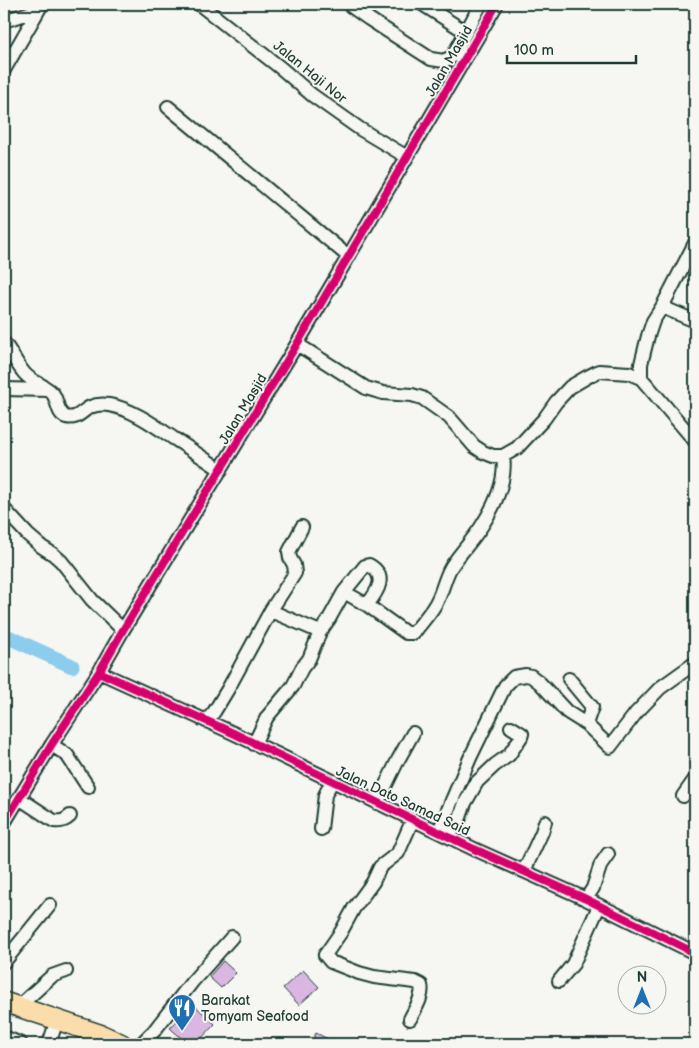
<svg xmlns="http://www.w3.org/2000/svg" width="699" height="1048" viewBox="0 0 699 1048" font-family="'Balsamiq Sans',sans-serif">
  <style>
    .lines { fill: none; stroke-linecap: round; stroke-linejoin: round }
    .river { stroke: #8ccced; stroke-width: 15 }
    .building { fill: #dab7e2; stroke: #1f3d34 }
    .minor-casing { stroke: #1f3d34; stroke-width: 16 }
    .highway-casing { stroke: #1f3d34; stroke-width: 22 }
    .minor { stroke: #f6f6f2; stroke-width: 12 }
    .highway { stroke: #faddab; stroke-width: 19 }
    .cycleway-casing { stroke: #f6f6f2; stroke-width: 11 }
    .cycleway { stroke: #d6006c; stroke-width: 8 }
    .labels { text-anchor: middle; dominant-baseline: central; stroke-width: 4; stroke-linejoin: round; paint-order: stroke }
    .street-label { font-size: 14px; fill: #1f3d34; stroke: #f6f6f2 }
    .poi-label { font-size: 14px; fill: #1f3d34; stroke: #f6f6f2; text-anchor: start }
  </style>
  <rect width="100%" height="100%" fill="#f6f6f2"/>
  <filter id="ink" filterUnits="userSpaceOnUse"><feTurbulence type="fractalNoise" baseFrequency=".02" numOctaves="2"/><feDisplacementMap in="SourceGraphic" scale="10" xChannelSelector="R" yChannelSelector="G"/><feConvolveMatrix kernelMatrix="1 2 1 2 8 2 1 2 1" color-interpolation-filters="sRGB"/></filter>
  <g filter="url(#ink)">
    <g class="lines">
      <path class="river" d="M4,635L72,666"/>
    </g>
    <path class="building" d="M223,961L236,973L221,988L209,977Z
      M303,970L319,987L299,1005L283,988Z
      M193,1004L215,1024L196,1044H188L170,1028Z
      M316,1033L338,1044H311Z"/>
    <g class="lines">
      <defs>
        <path id="minor" d="M199,4L282,69L312,95L360,129L407,157
          M348,4L369,19L431,59L444,61L453,56L481,4
          M422,4L466,32
          M4,21L38,10
          M4,70L42,4
          M168,107L348,256
          M662,307L695,321
          M4,343C12,353 17,365 25,374C33,383 46,385 53,394C58,401 57,414 66,417C77,420 82,411 90,407C95,405 103,404 109,405C132,409 154,425 173,438C189,448 205,459 221,470
          M297,344L366,388L383,393L412,395L422,398L449,417L474,446L483,452L493,456H503L517,448L544,419L556,402L570,387L587,377L599,371L629,373L641,378L695,441
          M641,378V364L648,336L653,321L662,307L695,243
          M4,389L49,390
          M4,509L28,535L42,547L53,554L61,561L92,600L123,630
          M344,592L367,605L406,633H413L416,630C423,621 434,609 438,599C443,589 445,577 451,567C460,553 472,541 481,527C494,507 507,480 503,456
          M271,611L320,632
          M99,672L233,733L474,849L586,899L695,953
          M569,679L592,707L586,724
          M206,721L214,712L228,689L271,610L295,573L294,565L290,558L289,552L302,527
          M254,744L267,717L293,686L302,668L309,659L320,632L329,619L344,592L365,566L369,565C388,576 378,591 367,605
          M52,745L67,755L88,787
          M683,796L695,779
          M19,798L54,821C61,822 65,821 70,816
          M377,803L398,760L413,733
          M4,823L52,744L99,672L123,630L297,344L497,4
          M321,829L325,795L332,781
          M439,831L470,758L505,686L514,677L526,675L531,676L540,683L567,712L586,724L610,747L636,713L660,688L695,663
          M448,836L458,823L465,803L477,782L495,765L509,755L521,737L522,734L511,727
          M524,871L542,832L545,822
          M586,899L593,888L601,864L608,854
          M4,962L50,905
          M559,981L573,964L599,906
          M18,1007L52,976L66,971
          M410,1019C415,1009 424,996 421,985L415,982L374,977L359,973L331,962L325,955L341,932L354,908L373,882L380,867L398,853L413,819
          M4,1037L21,1044
          M49,1044L57,1020
          M141,1044L154,1031L192,982L232,937"/>
        <path id="highway" d="M4,1002L102,1035L122,1044"/>
      </defs>
      <use href="#minor" class="minor-casing"/>
      <use href="#highway" class="highway-casing"/>
      <use href="#minor" class="minor"/>
      <use href="#highway" class="highway"/>
      <defs>
        <path id="cycleway" d="M99,672L233,733L474,849L586,899L695,953
          M4,823L52,744L99,672L123,630L297,344L497,4"/>
      </defs>
      <use href="#cycleway" class="cycleway-casing"/>
      <use href="#cycleway" class="cycleway"/>
    </g>
  </g>
  <defs>
    <symbol id="restaurant-pin" viewBox="-11 -11 22 30"><path d="M0 17L-7.5 6A9.5 9.5 0 1 1 7.5 6Z" fill="#1f6fb2" stroke="#f6f6f2"/><path d="M-5-6h1v4h1v-4h1v4h1v-4h1v5L-1.5 .5V6h-2V.5L-5-1ZM5-6V6H3V1.5H1.5Q1.5-4 5-6Z" fill="#fff"/></symbol>
  </defs>
  <g fill-rule="evenodd">
    <use href="#restaurant-pin" x="166" y="992" width="32" height="43"/>
  </g>
  <g class="labels">
    <g class="street-label">
      <text transform="translate(449 61) rotate(-60)">Jalan Masjid</text>
      <text transform="translate(310 72) rotate(39)">Jalan Haji Nor</text>
      <text transform="translate(243 409) rotate(-59)">Jalan Masjid</text>
      <text transform="translate(403 801) rotate(25)">Jalan Dato Samad Said</text>
    </g>
    <g class="poi-label">
      <text x="201" y="1000">Barakat<tspan x="201" dy="16">Tomyam Seafood</tspan></text>
    </g>
  </g>
  <rect width="699" height="1048" fill="none" stroke="#f6f6f2" stroke-width="20"/>
  <rect x="10" y="10" width="679" height="1028" fill="none" stroke="#1f3d34" stroke-width="2" filter="url(#ink)"/>
  <g transform="translate(642 990)"><circle r="24" fill="#f6f6f2" stroke="#a0aca6"/>
  <path d="M0-4L9 19L0 12L-9 19Z" fill="#1f6fb2"/>
  <text y="-8" font-size="14" font-weight="bold" text-anchor="middle" fill="#1f3d34">N</text>
  </g>
  <path d="M507 55v8h129v-8" fill="none" stroke="#1f3d34" stroke-width="2.5"/>
  <text x="514" y="55" font-size="15" fill="#1f3d34" stroke="#f6f6f2" stroke-width="4" paint-order="stroke">100 m</text>
</svg>
